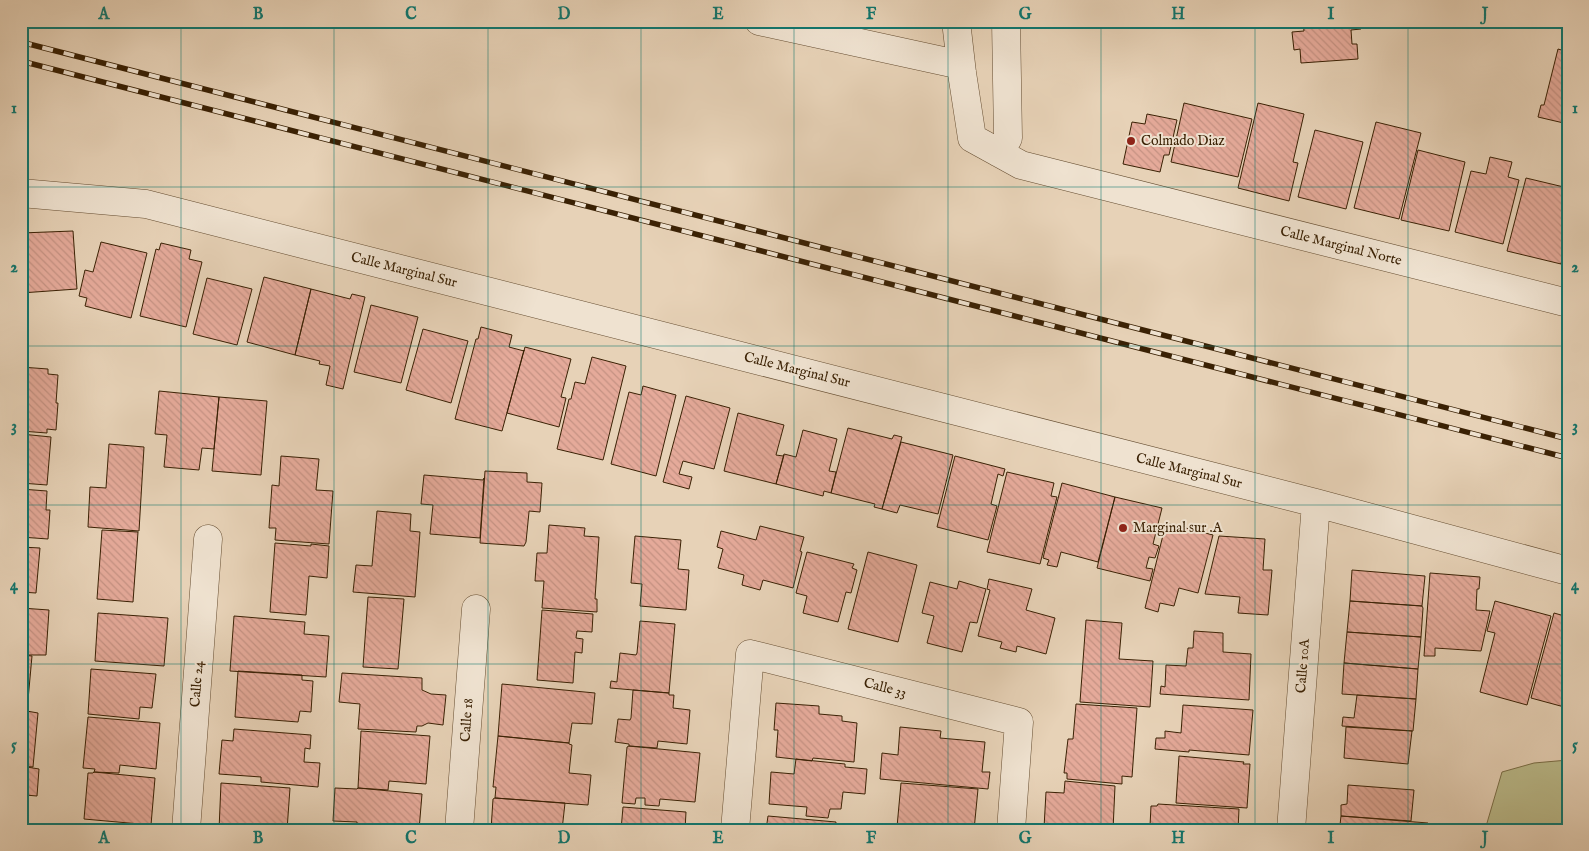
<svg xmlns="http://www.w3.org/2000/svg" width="1589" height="851" viewBox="0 0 1589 851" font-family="'IM FELL English',serif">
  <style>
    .park { fill: #baba8a; stroke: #7a6e47 }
    .building { fill: url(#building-back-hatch); stroke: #3a2104 }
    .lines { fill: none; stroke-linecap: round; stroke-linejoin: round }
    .minor-casing { stroke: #654d31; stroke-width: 29 }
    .minor { stroke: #efe2d0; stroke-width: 28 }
    .rail-casing { stroke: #3a2104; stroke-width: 5.5 }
    .rail { stroke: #efe2d0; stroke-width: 4; stroke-dasharray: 11; stroke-linecap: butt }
    .grid { fill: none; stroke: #0f766e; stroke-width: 1; stroke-opacity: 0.55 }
    .poi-dot { fill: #8f2418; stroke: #efe2d0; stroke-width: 2 }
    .labels { text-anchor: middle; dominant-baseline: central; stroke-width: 4; stroke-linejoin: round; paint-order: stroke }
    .poi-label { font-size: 14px; fill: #3a2104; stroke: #efe2d0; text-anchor: start }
    .street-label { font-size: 14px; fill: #3a2104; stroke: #efe2d0 }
    .neatline { fill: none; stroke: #0f766e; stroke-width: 2 }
    .grid-label { font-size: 16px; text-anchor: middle; font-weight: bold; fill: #0f766e }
  </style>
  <defs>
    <pattern id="building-back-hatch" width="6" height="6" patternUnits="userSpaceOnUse" patternTransform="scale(1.25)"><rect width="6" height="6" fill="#e5aa9a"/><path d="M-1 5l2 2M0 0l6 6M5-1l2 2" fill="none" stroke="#c59283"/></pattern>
  </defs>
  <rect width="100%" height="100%" fill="#e7d2b7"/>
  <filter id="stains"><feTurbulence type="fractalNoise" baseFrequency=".004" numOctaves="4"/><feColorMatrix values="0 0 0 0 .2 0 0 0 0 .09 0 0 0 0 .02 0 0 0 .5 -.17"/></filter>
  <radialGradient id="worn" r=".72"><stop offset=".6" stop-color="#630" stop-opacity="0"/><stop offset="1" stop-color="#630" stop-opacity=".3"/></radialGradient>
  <path class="park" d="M1568,760V830H1487V823L1502,772L1534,763Z"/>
  <path class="building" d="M1303,21H1360L1361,29L1351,30L1352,44H1357L1358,59L1301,63L1300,49L1294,50L1292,32L1304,31Z
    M1558,49L1568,52V124L1538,117L1541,105H1544Z
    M1184,103L1252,119L1238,177L1171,162Z
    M1258,103L1304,114L1293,162L1298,163L1289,201L1238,188Z
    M1147,114L1177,120L1169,155H1164L1160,172L1123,164L1132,122L1145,124Z
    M1376,122L1421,133L1399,219L1354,208Z
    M1315,130L1363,142L1346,209L1298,197Z
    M1418,150L1465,162L1449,231L1401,220Z
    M1490,157L1512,162L1508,177L1519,180L1503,244L1455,232L1471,171L1486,174Z
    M1526,178L1568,188V235L1561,264L1507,251Z
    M73,231L77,289L21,293V233Z
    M101,242L147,253L131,318L85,306L87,298L79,296L85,270L93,272Z
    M161,243L191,250L189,259L202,262L186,327L140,316L156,249L159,250Z
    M264,277L311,289L295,355L247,342Z
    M207,278L252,289L237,345L193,334Z
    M311,289L350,299L352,294L365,297L343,389L326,385L330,366L319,364L320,361L295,355Z
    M371,305L418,317L401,383L354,372Z
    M481,327L512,335L509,347L524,351V350L502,431L455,419L476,339H478Z
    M423,329L468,341L451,403L406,390Z
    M525,347L571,359L561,397L566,398L559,427L507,413Z
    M592,357L626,366L603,460L557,449L569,399H571L575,382L585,384Z
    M21,367L48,369V374L58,375L56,403H58L56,430L47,429V433L21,431Z
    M643,386L676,395L656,476L611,464L629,392L641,395Z
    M159,391L219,397L214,449L202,448L199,470L164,467L167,435L155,434Z
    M686,396L730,408L714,469L683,461L679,474L692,477L689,489L663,482Z
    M219,397L267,401L261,475L212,471Z
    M738,413L784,425L776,455L783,456L784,455L776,484L724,471Z
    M848,428L892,439L894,435L902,437L882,509L874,507L875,504L831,493Z
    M803,430L837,439L829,471L836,472L831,493L824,491L823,496L776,484L784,454L796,457Z
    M21,434L51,437L47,485L21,483Z
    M901,442L953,455L938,514L900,505L897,513L882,509Z
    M109,444L144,447L139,531L88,527L90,487L106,488Z
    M281,456L319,459L316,490L333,491L329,544L275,540L276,528H269L272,485L279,486Z
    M955,456L1005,469L1003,476L998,474L991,504L997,506L988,540L937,527Z
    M485,471L527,473V482L542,483L540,512L529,511V512L526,542L524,546L480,543Z
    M1007,472L1054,483L1051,496L1057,497L1040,564L987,552Z
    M424,475L483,480L484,478L480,538L430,534L433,505L421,504Z
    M1062,483L1115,497L1098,562L1061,552L1057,567L1047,565L1049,560L1043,558Z
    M21,489L47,491L46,510H50L48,539L21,537Z
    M1115,497L1162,508L1153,544L1159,546L1155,558L1149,557L1146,568L1153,569L1150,581L1097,568Z
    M377,511L411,514L410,531L420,532L415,597L353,592L356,565L372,566Z
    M1166,523L1213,535L1198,593L1179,588L1174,606L1160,603L1158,612L1145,608Z
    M549,525L585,528L584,536L599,537L595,599H597V612L542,608L544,581H535L537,553H547Z
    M760,526L804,537L800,551L802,552L793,588L763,580L760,590L742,585L744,575L718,568L723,549L717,547L721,531L756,540Z
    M102,530L138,532L133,602L97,599Z
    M635,536L681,540L678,569L689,570L686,610L640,606L642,584L631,583Z
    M1219,536L1265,539L1263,570H1272L1268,615L1238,613L1240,597L1205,594Z
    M275,543L311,546V544L329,546L327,578L309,576L306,615L270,612Z
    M21,547L40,548L36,593L21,592Z
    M807,552L854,564L852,568L857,570L851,593L846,592L838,622L803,613L807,596L796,593Z
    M868,552L917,565L898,642L848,629Z
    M1352,570L1425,576L1422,606L1350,601Z
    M1430,573L1480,577L1479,589H1477L1476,610L1490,611L1481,651L1435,648V656H1424Z
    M989,579L1032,589L1026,610L1055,618L1046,654L1017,646L1016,652L1000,648L1002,642L978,636L990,590L987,589Z
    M959,581L986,589L977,623L970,622L962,652L927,643L934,616L922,613L930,582L957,589Z
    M368,597L404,599L398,669L363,667Z
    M1350,601L1422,606L1423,608L1421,637L1347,632Z
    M1495,601L1551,616L1527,705L1480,692L1495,633L1487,631Z
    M21,608L49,610L46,655H21Z
    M542,610L593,614L592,632L577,631L576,638L583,639L582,653L575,652L573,683L537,680Z
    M98,613L168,618L164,666L95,661Z
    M1554,613L1568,617V708L1531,698Z
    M234,616L305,622L304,634L329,636L326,677L230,671Z
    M1086,620L1122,623L1119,659L1153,661L1150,707L1080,702Z
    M640,621L675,624L669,693L610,688L611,681L617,682V681L620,653L636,655L637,653Z
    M1194,631L1223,633V652L1251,654L1249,700L1160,694L1161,686L1165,687L1166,665L1186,666L1188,648H1193Z
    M1347,632L1421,637L1418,669L1344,663Z
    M21,655L32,656L27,711L21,710Z
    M1344,663L1418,669L1416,699L1342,694Z
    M91,669L156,674L152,708L140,707L139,719L88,714Z
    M238,671L302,675V680L313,681L311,712L300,711L298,722L235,717Z
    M342,673L422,678V690L431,694L446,695L443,725L428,723L422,726H417L416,732L358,729L360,704L339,702Z
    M502,684L595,693L592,724L572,723L569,743L498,736Z
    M633,690L669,693V695H674L673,708L690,710L687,744L658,741L657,748L629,746V744L615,742L618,719L630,720L631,718Z
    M1357,695L1416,699L1413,731L1342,726L1343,717L1354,718Z
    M776,703L819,706V714L842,716V721L857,723L854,762L813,758L812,761L776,757L778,730H774Z
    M1076,704L1137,708L1132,777L1122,776V784L1067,779V773H1064L1068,739H1073Z
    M1183,705L1253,710L1249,755L1189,750V752L1155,749L1156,738H1165V731L1181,733Z
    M21,710L38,713L33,767L21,766Z
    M88,717L160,723L156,769L120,765L119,773L94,772L95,769L83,768Z
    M900,727L941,731L940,738L985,742L982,772H990L988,789L880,779L882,753L898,755Z
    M1346,727L1412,731L1408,764L1344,758Z
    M234,729L311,735L310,749L305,748L304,762L320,763L318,787L261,782V777L219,774L222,740L233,741Z
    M361,731L430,736L426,784L389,781L388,790L358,788Z
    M498,736L569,743V744L572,745L569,773L591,775L588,805L495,798L496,787H493Z
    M629,746L700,753L695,802L660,799L659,806L645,805V798H636L635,804L622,803L627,747Z
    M1179,756L1244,762L1243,764H1250L1247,808L1176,803Z
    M796,759L845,764V767L867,769L865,794L843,792L841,809H830L828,818L806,816L807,807L769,804L771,772L794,774Z
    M21,766L39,769L37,796L25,795L24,796L21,821Z
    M94,772L155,778L151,825L84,819L88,773H93Z
    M1065,781L1115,786L1113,830L1044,828L1046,792L1064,793Z
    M221,783L290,788L287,830H219Z
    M901,783L978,789L974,830H926L897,827Z
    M1348,785L1414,790L1411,821L1341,816V805L1347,804Z
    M335,788L357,789L358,788L422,794L419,830H357V822L333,821Z
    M495,798L565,803L562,830H491L493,799Z
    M1158,804L1239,809L1238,830H1164V827L1150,826L1151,806H1157Z
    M623,807L686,812L685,830H621Z
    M768,816L836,822L835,830H766Z
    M1341,816L1428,823L1427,830H1343L1344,826L1340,825Z
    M66,827L110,830H65Z"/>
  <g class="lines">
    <defs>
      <path id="minor" d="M759,21L961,65
        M956,21L962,73L972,138L1021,165L1568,303
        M999,153L1008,138L1006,21
        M21,193L146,204L1316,503L1568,571
        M186,830L208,539
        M459,830L476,609
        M735,830L750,654L1019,722L1011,830
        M1291,830L1316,503"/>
    </defs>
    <use href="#minor" class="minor-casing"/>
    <use href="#minor" class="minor"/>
    <defs>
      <path id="rail" d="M21,42L1568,439
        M21,61L1568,458"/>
    </defs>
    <use href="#rail" class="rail-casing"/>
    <use href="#rail" class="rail"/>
  </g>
  <path class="grid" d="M181,21V830M334,21V830M488,21V830M641,21V830M794,21V830M948,21V830M1101,21V830M1255,21V830M1408,21V830M21,187H1568M21,346H1568M21,505H1568M21,664H1568"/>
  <g class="poi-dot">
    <circle cx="1131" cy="141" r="5"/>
    <circle cx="1123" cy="528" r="5"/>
  </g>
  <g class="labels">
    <g class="poi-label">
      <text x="1141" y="141">Colmado Diaz</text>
      <text x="1133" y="528">Marginal sur .A</text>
    </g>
    <g class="street-label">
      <text transform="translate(1341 246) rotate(14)">Calle Marginal Norte</text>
      <text transform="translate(404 270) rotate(14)">Calle Marginal Sur</text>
      <text transform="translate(797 370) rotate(14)">Calle Marginal Sur</text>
      <text transform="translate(1189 471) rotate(14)">Calle Marginal Sur</text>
      <text transform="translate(1303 666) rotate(-86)">Calle 10A</text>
      <text transform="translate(197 684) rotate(-86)">Calle 24</text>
      <text transform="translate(885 688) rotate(14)">Calle 33</text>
      <text transform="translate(467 720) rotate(-86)">Calle 18</text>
    </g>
  </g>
  <rect width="1589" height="851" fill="none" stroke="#e7d2b7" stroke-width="55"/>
  <rect x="28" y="28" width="1534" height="796" class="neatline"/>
  <g class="grid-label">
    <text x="104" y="19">A</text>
    <text x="258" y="19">B</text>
    <text x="411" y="19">C</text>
    <text x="564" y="19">D</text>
    <text x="718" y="19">E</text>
    <text x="871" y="19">F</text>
    <text x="1025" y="19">G</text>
    <text x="1178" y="19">H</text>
    <text x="1331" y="19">I</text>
    <text x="1485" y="19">J</text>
    <text x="14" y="113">1</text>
    <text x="1575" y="113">1</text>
    <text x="14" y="272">2</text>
    <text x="1575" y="272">2</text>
    <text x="14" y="431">3</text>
    <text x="1575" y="431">3</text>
    <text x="14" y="590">4</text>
    <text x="1575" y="590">4</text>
    <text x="14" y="750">5</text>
    <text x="1575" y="750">5</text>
    <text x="104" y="843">A</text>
    <text x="258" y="843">B</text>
    <text x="411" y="843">C</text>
    <text x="564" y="843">D</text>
    <text x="718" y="843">E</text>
    <text x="871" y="843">F</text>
    <text x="1025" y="843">G</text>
    <text x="1178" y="843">H</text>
    <text x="1331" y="843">I</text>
    <text x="1485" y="843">J</text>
  </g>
  <rect width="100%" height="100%" filter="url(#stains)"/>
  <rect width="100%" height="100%" fill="url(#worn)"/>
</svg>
